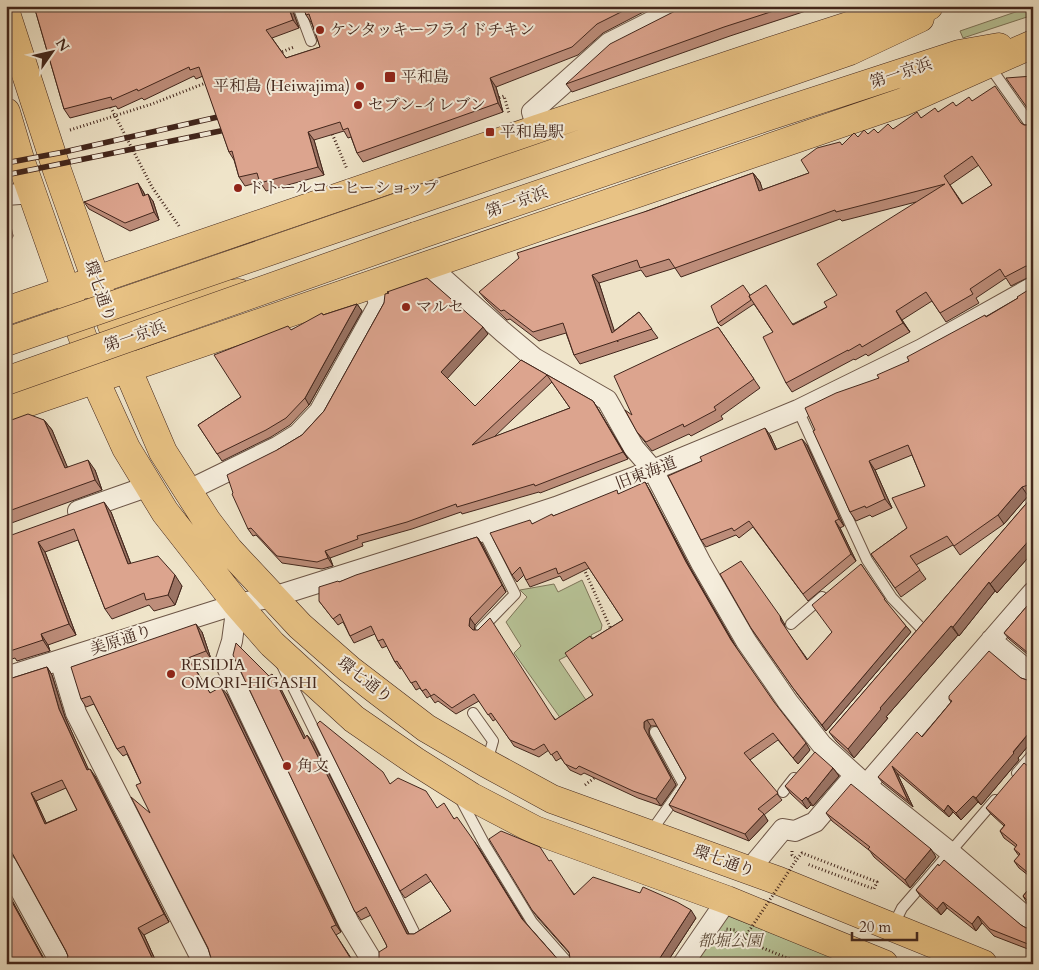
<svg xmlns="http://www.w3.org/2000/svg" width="1039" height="970" viewBox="0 0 1039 970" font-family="Cardo,'Noto Serif JP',serif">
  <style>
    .green { fill: #b8c498; stroke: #7d755a }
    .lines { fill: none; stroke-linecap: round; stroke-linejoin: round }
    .service-casing { stroke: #6d5647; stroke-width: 12 }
    .minor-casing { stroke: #6d5647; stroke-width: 22 }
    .primary-casing { stroke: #42261c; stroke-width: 29 }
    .trunk-casing { stroke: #42261c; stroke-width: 29 }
    .path { stroke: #42261c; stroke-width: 3; stroke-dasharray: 1 2.5; stroke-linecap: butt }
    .service { stroke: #f5eddc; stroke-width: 10 }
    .minor { stroke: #f5eddc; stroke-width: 20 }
    .primary { stroke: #e8c284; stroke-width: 28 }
    .trunk { stroke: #e8c284; stroke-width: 28 }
    .rail-casing { stroke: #42261c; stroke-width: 5.5 }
    .rail { stroke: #f5eddc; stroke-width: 4; stroke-dasharray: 11; stroke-linecap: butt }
    .trunk-bridge-casing { stroke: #42261c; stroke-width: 29; stroke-linecap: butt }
    .path-bridge { stroke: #42261c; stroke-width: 3; stroke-dasharray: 1 2.5; stroke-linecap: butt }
    .trunk-bridge { stroke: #e8c284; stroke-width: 28 }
    .wall { fill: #bd8d7a; stroke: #42261c; fill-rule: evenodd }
    .shaded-wall { fill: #9a7363; stroke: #42261c }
    .building { fill: #dca48e; stroke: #42261c; fill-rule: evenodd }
    .poi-dot { fill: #8f2418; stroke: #f5eddc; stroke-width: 2 }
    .labels { text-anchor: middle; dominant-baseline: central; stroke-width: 4; stroke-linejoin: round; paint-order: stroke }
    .poi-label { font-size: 16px; fill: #42261c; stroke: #f5eddc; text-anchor: start }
    .street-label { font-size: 16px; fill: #42261c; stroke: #f5eddc }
    .park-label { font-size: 16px; font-style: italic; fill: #604e3b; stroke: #f5eddc }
  </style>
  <rect width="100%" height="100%" fill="#efe4c9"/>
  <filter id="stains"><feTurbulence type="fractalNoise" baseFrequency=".004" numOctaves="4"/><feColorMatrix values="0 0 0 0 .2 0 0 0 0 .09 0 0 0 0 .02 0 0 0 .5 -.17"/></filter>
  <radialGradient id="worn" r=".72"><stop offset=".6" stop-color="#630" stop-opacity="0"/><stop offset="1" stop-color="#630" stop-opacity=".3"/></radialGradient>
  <path class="green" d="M1033,6V15L963,38L960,31Z
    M582,580L602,625L601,630L591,635L594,642L559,660L590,706L566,726L514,653L521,646L506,622L527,597L520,590L554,584L558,592Z
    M723,914L851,964H686Z"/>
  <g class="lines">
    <defs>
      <path id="service" d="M298,6L311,41
        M988,64L1033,128
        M798,410L867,560L892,598L922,629
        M791,624L822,597
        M481,629L515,594L483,531
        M282,665L416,936
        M473,713L493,741L487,762
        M1017,773L1033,754
        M783,792L794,778
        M460,798L485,845L532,922L569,964
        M650,833L684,785L655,732
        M893,926L902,908L995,800"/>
      <path id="minor" d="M537,129L532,112L609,43L682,6
        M6,195L33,193
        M428,265L503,332L534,358L607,400L634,448L653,470L701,563L746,641L788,702L822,745L866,785L950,852L1033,923
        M187,491L277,447L298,434L319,412L379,304L373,284
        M78,511L149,486
        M237,604L232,641L225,663L349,923L374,964
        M991,640L1033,675
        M60,660L76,713L204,964
        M6,677L237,604L273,597L483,531L556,507L653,470L798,410L922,349L1033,287
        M866,785L1033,592
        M6,864L61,964
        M749,870L783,829L795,831L815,822L855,775
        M683,964L727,900"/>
      <path id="primary" d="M6,13L57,170L127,368L163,452L207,521L229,550L300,626L349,669L426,728L486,763L552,799L779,881L983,964
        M6,112L20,159L84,341L95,380L126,448L165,512L237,604L272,644L354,719L415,761L472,797L535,830L727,900L884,964"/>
      <path id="trunk" d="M404,205L850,51L920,18
        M416,236L763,118L959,54L999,47
        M6,311L537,129L750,58L879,16L929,6
        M132,323L195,298L239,293
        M6,410L903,102L1033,44"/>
    </defs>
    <use href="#service" class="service-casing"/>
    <use href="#minor" class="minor-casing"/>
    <use href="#primary" class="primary-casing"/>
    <use href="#trunk" class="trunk-casing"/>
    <path class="path" d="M279,53L294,47
      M496,99L504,96L509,113
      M109,104L152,187L179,226
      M70,130L152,104L208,82
      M331,131L347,169
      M584,569L610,627L608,631
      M585,785L598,775
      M792,851V855L797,859L802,853L877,882L874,889L807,864
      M734,940L744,935
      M743,940L802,964"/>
    <use href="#service" class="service"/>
    <use href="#minor" class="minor"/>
    <use href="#primary" class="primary"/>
    <use href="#trunk" class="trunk"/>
    <defs>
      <path id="rail" d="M6,163L64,152L231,114
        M6,175L235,128"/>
    </defs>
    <use href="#rail" class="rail-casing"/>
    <use href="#rail" class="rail"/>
    <defs>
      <path id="trunk-bridge" d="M6,342L404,205
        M6,381L416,236"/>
    </defs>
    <use href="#trunk-bridge" class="trunk-bridge-casing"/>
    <path class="path-bridge" d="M734,940L725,936L726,929L735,930L743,940L797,859"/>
    <use href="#trunk-bridge" class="trunk-bridge"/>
  </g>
  <path class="wall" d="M34,6H291L299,28L272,38L286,58L320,47L312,24L306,15L303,6H655L603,33L578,55L496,87L503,112L363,162L357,153L351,137L348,138L344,131L314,140L324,175L266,191L260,182L245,186L239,177L234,160L229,152L203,76L196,79L194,76L144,100L142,98L118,109L116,106L70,118L64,109Z
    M684,6H821L730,36L572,92L566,84Z
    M972,101L1021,123L1024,125H1030L1033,122V275L1011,286L1006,278L976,298L979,303L946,322L932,301L902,320L910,332L868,356L866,354L855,360L854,359L792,392L786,383L773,332L754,304L721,326L718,323L750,295L793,324L827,307L916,202L842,221L840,219L681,277L675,268L646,277L641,270L599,283L614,331L639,312L658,338L580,364L574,355L566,333L539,341L510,319L507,320L486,300L479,292L647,211L753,173L760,182L762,190L809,173L842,145L858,137L878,133L893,129L921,118ZM979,165L992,185L963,204L950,185Z
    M143,191L145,195L153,201L159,220L130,231L89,209L84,202Z
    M1033,287V552L997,593L995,591L959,636L958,635L886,717L888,718L854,758L836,741L829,732L1032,497V495L1028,496L1004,524L960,555L953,545L916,565L926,579L901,597L871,554L907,528L925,486L912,455L875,470L892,508L872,517L870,515L856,521L850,512L815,430L879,378L909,361L1018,298Z
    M387,292L488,334L447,378L475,406L521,360L593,401L628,459L540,493L539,492L462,514L461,512L412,529L362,543L363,546L330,558L333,566L322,569L282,563L256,535L253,536L248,529L277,450L302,435L324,411L384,303L388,293ZM552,382L570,408L494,437Z
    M357,304L362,311L309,405L290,425L271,437L222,461L198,425L241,397L291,330L323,315Z
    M718,327L760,388L721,416L723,419L691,436L689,434L652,451L637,432Z
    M44,420L52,430L67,467L95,470L102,490L6,525V422Z
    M770,435L777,450L807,445L844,526L840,528L856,561L808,601L753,527L739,538L736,535L706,547L701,540Z
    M649,489L691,569L736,647L774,703L810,750L798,764L778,740L750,760L782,800L764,815L768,821L749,841L674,811L669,805L686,778L657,726H651L649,729V735L676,785L661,806L638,798L584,773L581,775L570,770L561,758L556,761L549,750L539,757L514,746L496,719L493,721L479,701L456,714L438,701L435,703L430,696L427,698L420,688L416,690L402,668L400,669L395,662L387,646L382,648L378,641L375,634L354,643L350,636L343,622L338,625L319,601L339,582L477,537L482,544L506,592L475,625L474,630L556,720L593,695L592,639L623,620L589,568L563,581L560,576L530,587L526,580L524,575L517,582L512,575L532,524L553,516L619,494Z
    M111,512L131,564L182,586L175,605L154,611L149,605L112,619L105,609L78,540L45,552L76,635L48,645L50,651L17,661L15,658L12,659L6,651V537Z
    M861,564L889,606L911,632L826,731L798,695L751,628L784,623L785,628L808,660L832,632Z
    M1033,599V659L1009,639L1004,633Z
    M202,632L211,659L193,665L210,693L227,694L341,932L336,935L355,964H208L211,958L208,948L150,813L141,783L127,754L123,756L117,749L94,704L86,707L81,699Z
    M47,667L52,675L65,717L88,769L95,776L169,922L144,935L157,964H65L66,962L68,956L66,951L14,855L13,854L6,852V680ZM66,788L77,810L46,823L36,801Z
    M269,676L277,681L305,738L313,742L409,934H414L451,911L431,881L405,898L400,891L391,783L437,808L455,819L479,848L524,921L561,963L569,961L570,958V954L538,918L532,910L549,861L574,894L696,918L666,964L379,962L387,947L386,944L371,915L361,920L354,910Z
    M1021,678L1027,680L1033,679V740L1018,758L1019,760L981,805L978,802L961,820L953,812L949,817L897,773L913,807L883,783L878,777L922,737L951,702L949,699Z
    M833,768L839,776L813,806L811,805L807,809L791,794L785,786Z
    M1033,770V879L1019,868L1014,861L1019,856L1014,849L1016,847L1004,838L1000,831L1004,826L991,814L986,808Z
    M826,813L936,857L910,888L874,857L870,851L832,821Z
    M939,866L1021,925L1026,928L1033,927V951L994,936L982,923L976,931L947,908L941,915L921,897L916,890Z
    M1033,884V908L1027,903L1023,896Z"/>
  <path class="shaded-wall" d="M288,6H291L299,28L293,20Z
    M490,78L496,87L503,112L498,103Z
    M308,132L314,140L324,175L318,167Z
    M753,173L760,182L766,200L759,191Z
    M138,183L143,191L148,203L143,196Z
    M148,194L153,201L159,220L154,212Z
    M6,212L9,216L13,236L6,251Z
    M592,275L599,283L618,342L612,333Z
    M357,304L362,311L309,405L305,398Z
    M896,311L910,332L903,323Z
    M483,327L488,334L446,380L441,372Z
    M593,401L598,409L628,459L623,452Z
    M44,420L52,430L72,478L65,468Z
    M765,428L770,435L780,457L775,450Z
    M802,439L807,445L844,526L839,519Z
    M88,460L95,470L102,490L95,480Z
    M869,461L875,470L892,508L885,499Z
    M645,482L649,489L691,569L736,647L731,640L686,562Z
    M1022,487L1028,496L1004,524L998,515Z
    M104,502L111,512L135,575L128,564Z
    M835,521L840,528L856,561L851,554Z
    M1033,536V552L997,593L990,584Z
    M477,537L482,544L506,592L502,585Z
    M38,542L45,552L76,635L69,624Z
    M325,551L330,558L333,566L328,558Z
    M175,575L182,586L175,605L168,595Z
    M989,582L995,591L959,636L953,627Z
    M780,616L784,623L785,628L781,621Z
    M470,618L475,625L474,632L469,626Z
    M196,624L202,632L211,659L206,651Z
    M906,626L911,632L826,731L822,725Z
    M951,626L958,635L886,717L888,718L854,758L848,749L880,708Z
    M41,634L48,645L50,651L43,640Z
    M47,667L52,675L65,717L92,777L87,770L59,709Z
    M272,674L277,681L310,746L304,739Z
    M221,687L227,694L341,932L336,925Z
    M647,720L651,726L649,729V735L676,785L661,806L656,799L644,728V722Z
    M1033,728V740L1018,758L1019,760L981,805L976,798Z
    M307,735L313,742L413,942L407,934Z
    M806,743L810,750L798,764L793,758Z
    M892,766L897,773L913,807L908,801Z
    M833,768L839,776L813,806L808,799Z
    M90,769L95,776L169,922L164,914Z
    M31,793L36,801L50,831L45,824Z
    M973,796L978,802L961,820L956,813Z
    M806,797L811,805L807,809L802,801Z
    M948,805L953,812L949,817L944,811Z
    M764,814L768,821L749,841L745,834Z
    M474,841L479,848L527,927L522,919Z
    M931,849L936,857L910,888L905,880Z
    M6,889L47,964H46L6,891Z
    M943,902L947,908L941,915L937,909Z
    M691,910L696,918L666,964H656Z
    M978,916L982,923L976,931L972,924Z
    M138,928L144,935L157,964H155Z"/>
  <path class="building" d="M34,6H288L293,20L266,30L286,58L320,47L309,14L306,15L303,6H633L597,24L572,47L490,78L498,103L357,153L348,128L343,130L340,122L308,132L318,167L260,183L257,173L239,177L232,151L229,152L199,67L190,70L189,67L138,91L137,89L112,100L111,97L64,109Z
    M684,6H789L724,27L566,84L610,44L681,8Z
    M1033,76V117V116L1006,78Z
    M995,86L1021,123L1024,125H1030L1033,122V252L1032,253L1033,255V268L1026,266L1005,277L1000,269L970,289L973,294L940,313L926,292L896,311L903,323L862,347L860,344L848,351V350L786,383L763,337L773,332L749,296L766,285L793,325L827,307L824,302L837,295L817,264L945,184L836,212L835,210L675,268L669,259L640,268L637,260L592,275L612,333L639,312L652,329L574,355L563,323L533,332L504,310L501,311L479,292L519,258L517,253L647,211L753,173L759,191L809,173L801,160L817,148L840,142L842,145L854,133L858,137L864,130L868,134L874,129L878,133L888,124L893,129L917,112L921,118L935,108L938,112L953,102L956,106L969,97L972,101ZM972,156L992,185L962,204L944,176Z
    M138,183L143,196L148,194L154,212L125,223L84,202Z
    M427,278L483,327L441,372L475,406L521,360L593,401L623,452L535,486L534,484L457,507L456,504L407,522L357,536L358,539L325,551L328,558L317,562L277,556L251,528L248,529L232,494L233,493L227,475L277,450L302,435L324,411L384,303L385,294L389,293L387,292ZM547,375L570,408L472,445Z
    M743,285L750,295L749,296L751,300L718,323L711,306Z
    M1033,287V490L1028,485L1022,487L998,515L954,546L947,536L910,556L920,570L895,588L871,554L907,528L892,498L925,486L908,445L869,461L885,499L866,508L865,506L850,512L813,431L815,430L805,408L836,393L879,378L877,375L909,361L907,357L985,315L986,317L1018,298L1017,297Z
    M357,304L305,398L286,418L266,430L217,454L198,425L241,397L214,355L288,326L291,330L322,313L323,315Z
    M718,327L754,379L714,407L716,410L684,427L683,424L646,442L637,432L625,410L632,415L614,376Z
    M28,414L44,420L65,468L88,460L95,480L6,512V422Z
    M765,428L775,450L802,439L839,519L835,521L851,554L803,594L749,521L734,531L732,528L701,540L668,476L702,461L700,457Z
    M645,482L686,562L731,640L774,702L806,743L793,758L773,733L744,753L778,793L758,809L764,814L745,834L669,805L686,778L653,719L647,720L644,722V728L671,778L656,799L633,791L579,766L576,769L565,764L557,751L551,755L544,744L534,750L510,740L491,713L488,715L474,694L452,708L434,694L431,696L426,689L422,691L416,681L411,683L397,661L395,662L383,639L378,641L371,626L350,636L340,614L333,619L319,601V587L338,581L339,582L356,575L477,537L502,585L470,618L469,626L473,630H478L490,618L555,720L593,695L565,653L590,636L592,639L623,620L585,562L558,574L556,568L526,580L520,567L512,575L490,533L530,520L532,524L552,514L553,516L617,490L618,494Z
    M1033,493V536L990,584L989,582L953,627L951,626L880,708L881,709L848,749L829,732L1032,497Z
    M104,502L128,564L158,556L175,575L168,595L146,600L144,593L105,609L74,529L38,542L69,624L41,634L43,640L10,651L8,647L6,648V537Z
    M741,561L780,616L781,621L807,660L832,632L812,605L861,564L885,599H884L906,626L822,725L793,688L751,628L720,574Z
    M1033,599V657L1004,633Z
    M196,624L206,651L188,658L210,693L221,687L336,925L331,927L354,964H208L211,958L208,948L131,797L150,813L136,785L141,783L124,746L117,749L90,696L81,699L71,667Z
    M236,643L269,676L272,674L304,739L307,735L407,934H414L451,911L426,874L400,891L317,724L320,721L383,772L390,784L398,778L426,791L437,808L444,803L454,819L457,817L474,841L522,919L561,963L569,961L570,958L569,952L532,910L489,839L501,831L540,847L549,861L551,860L574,895L593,877L640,893L643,887L677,902L691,910L656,964H378L379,962V952L387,947L386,944L366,907L356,913L354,910L233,655Z
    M989,651L1021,678L1027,680L1033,679V728L1013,752L1014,753L976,798L973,796L956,813L948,805L944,811L892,766L908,801L878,777L917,732L922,737L952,701L949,699V696Z
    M47,667L59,709L87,770L90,769L164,914L138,928L155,964H65L66,962L68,956L66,951L11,851L6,846V680ZM62,780L77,810L45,824L31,793Z
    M815,752L833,768L808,799L806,797L802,801L785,786Z
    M1024,763L1033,770V877L1014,861L1020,854L1014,849L1017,845L1000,831L1005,825L986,808Z
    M851,784L931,849L905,880L868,849L870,847L826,813Z
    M944,860L1021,925L1026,928L1033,927V946L990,929L978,916L972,924L943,902L937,909L916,890L938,864L939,866Z
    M1033,884V906L1023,896Z
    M6,891L45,962L47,964H6Z
    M187,959L190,964H177Z"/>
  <g class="poi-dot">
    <circle cx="320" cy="30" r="5"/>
    <rect x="384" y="71" width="12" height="12" rx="2.5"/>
    <circle cx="360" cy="86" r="5"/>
    <circle cx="358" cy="105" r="5"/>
    <rect x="485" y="127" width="10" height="10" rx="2.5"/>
    <circle cx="238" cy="188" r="5"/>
    <circle cx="406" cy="307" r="5"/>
    <circle cx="171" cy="674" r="5"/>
    <circle cx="287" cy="766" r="5"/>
  </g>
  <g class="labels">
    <g class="poi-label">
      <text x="330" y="30">ケンタッキーフライドチキン</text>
      <text x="401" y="77">平和島</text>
      <text x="350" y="86" text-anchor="end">平和島 (Heiwajima)</text>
      <text x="368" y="105">セブン-イレブン</text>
      <text x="500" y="132">平和島駅</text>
      <text x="248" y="188">ドトールコーヒーショップ</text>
      <text x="416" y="307">マルセ</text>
      <text x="181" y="665">RESIDIA<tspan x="181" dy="18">OMORI-HIGASHI</tspan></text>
      <text x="297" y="766">角文</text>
    </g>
    <g class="street-label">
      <text transform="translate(901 73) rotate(-18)">第一京浜</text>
      <text transform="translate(517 202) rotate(-19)">第一京浜</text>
      <text transform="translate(100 291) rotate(71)">環七通り</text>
      <text transform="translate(135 336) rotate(-19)">第一京浜</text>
      <text transform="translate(646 473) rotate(-21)">旧東海道</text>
      <text transform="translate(121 640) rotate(-18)">美原通り</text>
      <text transform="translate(365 680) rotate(38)">環七通り</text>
      <text transform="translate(724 861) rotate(20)">環七通り</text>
    </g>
    <g class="park-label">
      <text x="730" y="941">都堀公園</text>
    </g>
  </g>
  <rect width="1039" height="970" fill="none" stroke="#efe4c9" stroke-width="25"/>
  <rect x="8" y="8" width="1024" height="955" fill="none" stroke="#42261c" stroke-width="2.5"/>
  <rect x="12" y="12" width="1014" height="945" fill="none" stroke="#42261c"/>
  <g transform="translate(52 52) rotate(56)" stroke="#f5eddc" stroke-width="4" paint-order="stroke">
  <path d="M0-4L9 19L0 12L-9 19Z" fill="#42261c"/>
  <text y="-8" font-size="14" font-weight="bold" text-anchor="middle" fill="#42261c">N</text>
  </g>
  <path d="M852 932v8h65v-8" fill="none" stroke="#42261c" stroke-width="2.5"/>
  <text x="859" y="932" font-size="15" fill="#42261c" stroke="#f5eddc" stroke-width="4" paint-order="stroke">20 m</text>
  <rect width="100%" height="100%" filter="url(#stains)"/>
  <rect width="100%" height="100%" fill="url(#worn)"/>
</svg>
